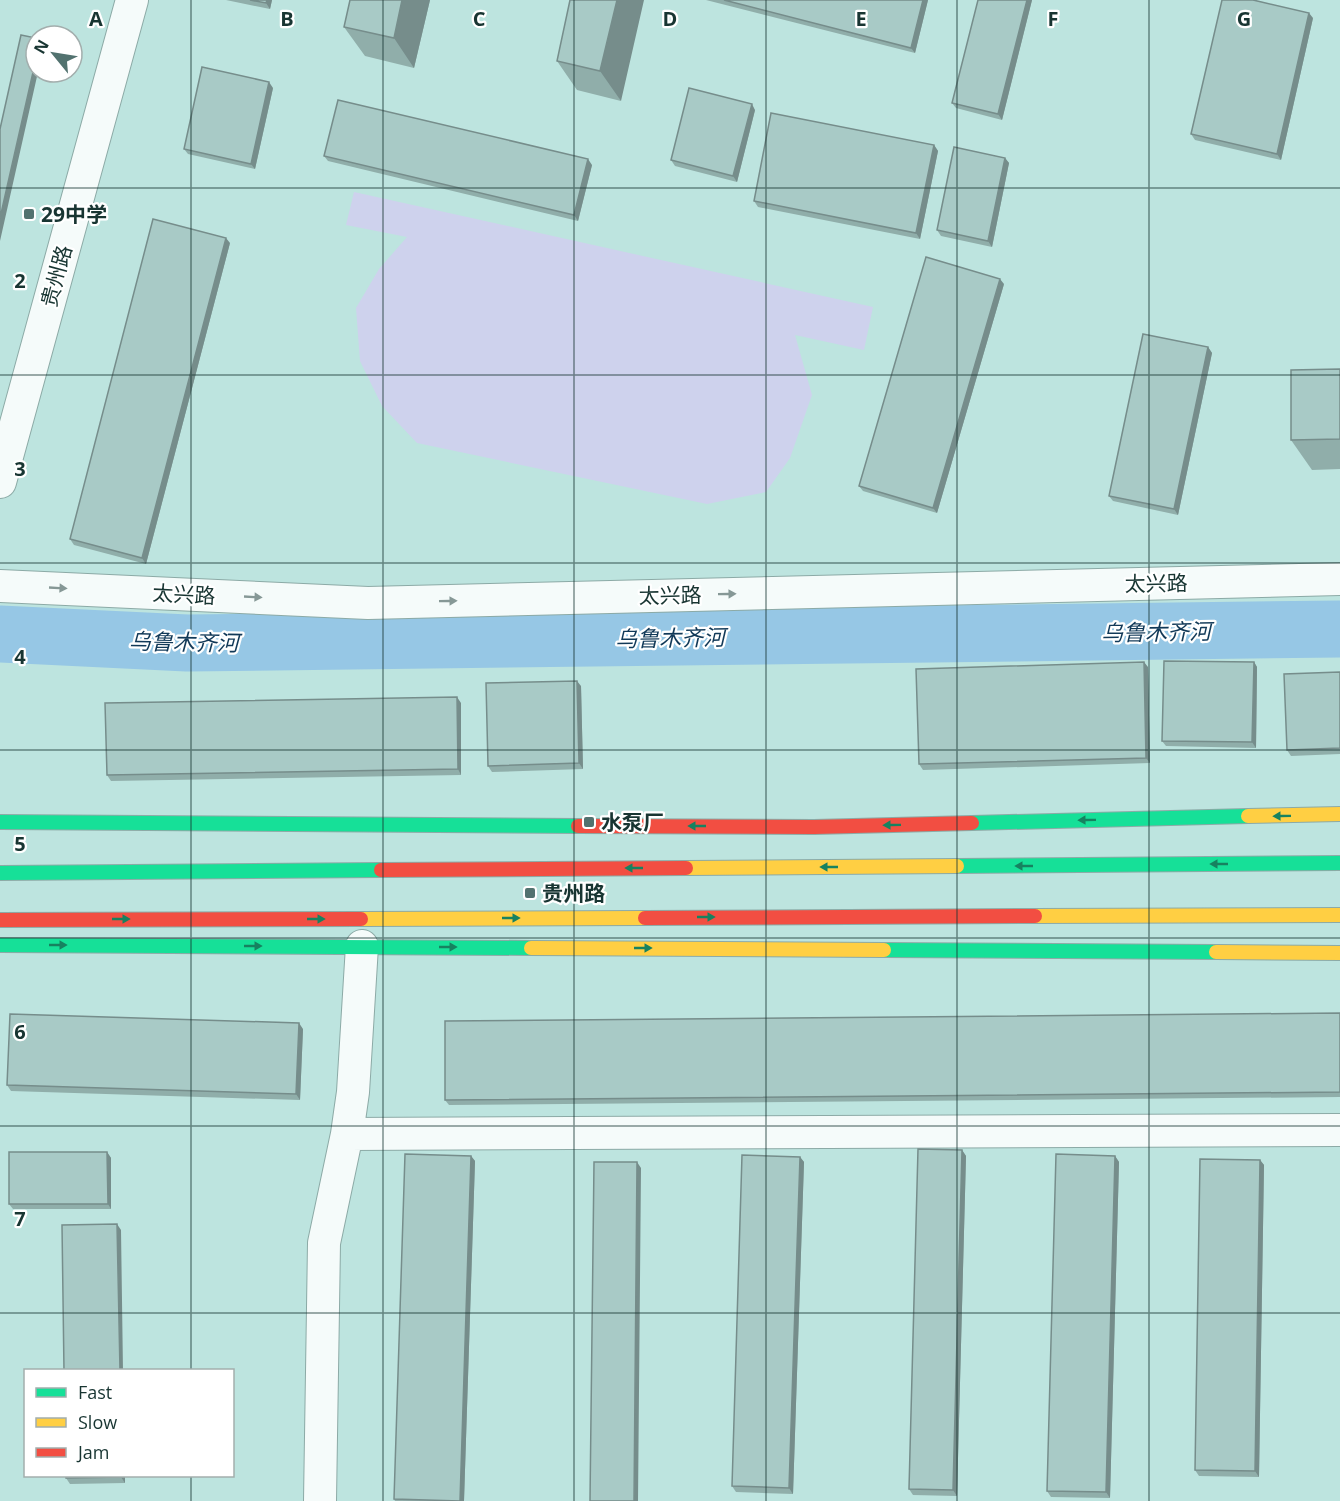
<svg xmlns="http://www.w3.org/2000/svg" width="1340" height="1501" viewBox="0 0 1340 1501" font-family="'Open Sans','Noto Sans SC',sans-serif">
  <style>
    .green { fill: #ced2ed }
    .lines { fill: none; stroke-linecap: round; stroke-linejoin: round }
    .river { stroke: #96c7e5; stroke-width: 57 }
    .street-casing { stroke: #8caaa6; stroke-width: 34 }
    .fast-casing { stroke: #8caaa6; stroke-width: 16 }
    .slow-casing { stroke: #8caaa6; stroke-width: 16 }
    .jam-casing { stroke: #8caaa6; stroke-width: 16 }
    .street { stroke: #f5fbfa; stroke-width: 32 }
    .fast { stroke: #16e098; stroke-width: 14 }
    .slow { stroke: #ffcf43; stroke-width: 14 }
    .jam { stroke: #f24e42; stroke-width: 14 }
    .wall { fill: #90aeaa }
    .shaded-wall { fill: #768d8b }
    .building { fill: #a8cac6; stroke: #768d8b; stroke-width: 1.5 }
    .oneway { fill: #869896 }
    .oneway2 { fill: #178260 }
    .grid { fill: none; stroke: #183532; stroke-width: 1.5; stroke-opacity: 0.55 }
    .poi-dot { fill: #52726f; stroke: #fff; stroke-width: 2 }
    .labels { text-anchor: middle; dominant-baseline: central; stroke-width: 4.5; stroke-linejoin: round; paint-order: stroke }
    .poi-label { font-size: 21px; font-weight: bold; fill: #183532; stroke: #fff; text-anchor: start }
    .street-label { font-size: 21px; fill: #183532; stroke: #fff }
    .water-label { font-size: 22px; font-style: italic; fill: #113958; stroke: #fff }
    .grid-label { font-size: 20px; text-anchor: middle; font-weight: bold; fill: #183532; stroke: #fff; stroke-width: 4.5; stroke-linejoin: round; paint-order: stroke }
  </style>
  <rect width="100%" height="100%" fill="#bde4df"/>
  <path class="green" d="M354,192L873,307L864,350L795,335L812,395L790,458L766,492L707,504L417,443L382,406L360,361L356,308L379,269L407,237L346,225Z"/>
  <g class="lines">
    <path class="river" d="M0,634L187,643L1340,629"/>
    <defs>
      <path id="street" d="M0,482L132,0
        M0,586L368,603L1340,579
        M347,1134L1340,1130
        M320,1501L324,1243L347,1134L353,1092L362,946"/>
      <path id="fast" d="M0,822L578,826
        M972,823L1248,816
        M957,866L1340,863
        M0,873L381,870
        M0,945L531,948
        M884,950L1216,952"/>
      <path id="slow" d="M1248,816L1340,814
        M686,868L957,866
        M1035,916L1340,915
        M361,919L645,918
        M531,948L884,950
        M1216,952L1340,953"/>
      <path id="jam" d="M578,826L814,827L972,823
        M381,870L686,868
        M645,918L1035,916
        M0,920L361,919"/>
    </defs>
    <use href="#street" class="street-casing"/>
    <use href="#fast" class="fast-casing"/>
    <use href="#slow" class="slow-casing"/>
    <use href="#jam" class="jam-casing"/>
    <use href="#street" class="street"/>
    <use href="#fast" class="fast"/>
    <use href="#slow" class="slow"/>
    <use href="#jam" class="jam"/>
  </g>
  <path class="wall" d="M226,0H272L270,9Z
    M350,0H430L414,68L365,56L344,27Z
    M570,0L621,101L577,90L557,61Z
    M706,0H928L915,53Z
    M978,0H1032L1002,120L956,108L952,103Z
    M1313,18L1281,160L1195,140L1191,134Z
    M273,88L255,169L188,154L184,149Z
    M755,110L737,182L675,166L671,160Z
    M934,145L938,151L920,239L758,207L754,201Z
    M324,156L592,165L578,221L328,161Z
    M1005,158L1009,163L992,247L941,236L937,230Z
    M230,243L146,564L74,545L70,539Z
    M1004,284L937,513L863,491L859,486Z
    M1208,347L1212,353L1178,515L1113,501L1109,496Z
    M1340,369V469L1312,470L1291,440Z
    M1254,662L1257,667L1256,748L1166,746L1162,741Z
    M1148,667L1150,763L923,770L919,764Z
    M1340,672V754L1291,756L1287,750Z
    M581,686L583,769L492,772L488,766Z
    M461,703V775L111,781L107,775Z
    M1340,1013V1097L449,1105L445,1100Z
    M303,1029L300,1100L11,1091L7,1085Z
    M962,1150L966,1156L957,1496L913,1495L909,1489Z
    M107,1152L111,1158V1209H13L9,1204Z
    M471,1156L475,1161L464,1501H395L394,1499Z
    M1115,1156L1119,1162L1110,1498L1051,1497L1047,1491Z
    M800,1157L804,1162L793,1494L736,1492L732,1486Z
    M1260,1160L1264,1165L1259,1477L1199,1476L1195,1470Z
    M125,1476V1483L70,1484L66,1478Z"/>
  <path class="shaded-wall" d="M267,0H272L270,9L266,3Z
    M402,0H430L414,68L394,38Z
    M617,0H644L621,101L600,71Z
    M923,0H928L915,53L911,48Z
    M1027,0H1032L1002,120L998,114Z
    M1309,13L1313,18L1281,160L1277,154Z
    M36,59V72H38L0,241V218Z
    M269,82L273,88L255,169L251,164Z
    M752,104L755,110L737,182L733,176Z
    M934,145L938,151L920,239L916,233Z
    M1005,158L1009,163L992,247L988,241Z
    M588,159L592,165L578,221L574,215Z
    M226,238L230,243L146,564L142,558Z
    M1000,279L1004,284L937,513L933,508Z
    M1208,347L1212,353L1178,515L1174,509Z
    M1144,662L1148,667L1150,763L1146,758Z
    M1254,662L1257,667L1256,748L1252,742Z
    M577,681L581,686L583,769L579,763Z
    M457,697L461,703V775L458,769Z
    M299,1023L303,1029L300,1100L296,1094Z
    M962,1150L966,1156L957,1496L953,1490Z
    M107,1152L111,1158V1209L108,1204Z
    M471,1156L475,1161L464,1501H460Z
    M1115,1156L1119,1162L1110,1498L1106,1492Z
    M800,1157L804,1162L793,1494L789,1488Z
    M1260,1160L1264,1165L1259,1477L1255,1471Z
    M637,1162L641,1168L638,1501H634Z
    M117,1224L121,1230L123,1371H120Z
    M121,1476H125V1483L121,1477Z"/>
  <path class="building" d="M250,0H267L266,3Z
    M350,0H402L394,38L344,27Z
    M570,0H617L600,71L557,61Z
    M724,0H923L911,48Z
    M978,0H1027L998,114L952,103Z
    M1222,0H1253L1309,13L1277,154L1191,134Z
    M21,35L36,38V59L0,218V129Z
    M202,67L269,82L251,164L184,149Z
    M689,88L752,104L733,176L671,160Z
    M338,100L588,159L574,215L324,156Z
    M771,113L934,145L916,233L754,201Z
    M954,147L1005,158L988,241L937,230Z
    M153,219L226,238L142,558L70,539Z
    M926,257L1000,279L933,508L859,486Z
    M1143,334L1208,347L1174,509L1109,496Z
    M1340,369V439L1291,440V370Z
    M1164,661L1254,662L1252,742L1162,741Z
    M1144,662L1146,758L919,764L916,669Z
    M1340,672V748L1287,750L1284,674Z
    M577,681L579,763L488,766L486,683Z
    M457,697L458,769L107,775L105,703Z
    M1340,1013V1092L445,1100V1021Z
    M10,1014L299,1023L296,1094L7,1085Z
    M918,1149L962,1150L953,1490L909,1489Z
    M9,1152H107L108,1204H9Z
    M405,1154L471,1156L460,1501L394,1499Z
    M1056,1154L1115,1156L1106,1492L1047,1491Z
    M742,1155L800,1157L789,1488L732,1486Z
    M1200,1159L1260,1160L1255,1471L1195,1470Z
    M594,1162H637L634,1501H590Z
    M117,1224L120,1371H64L62,1225Z
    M66,1476H121V1477L66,1478Z"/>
  <defs><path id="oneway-solid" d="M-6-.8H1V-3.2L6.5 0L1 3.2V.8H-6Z" transform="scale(1.5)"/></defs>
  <g class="oneway">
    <use href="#oneway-solid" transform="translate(58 588) rotate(3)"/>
    <use href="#oneway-solid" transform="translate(727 594) rotate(-1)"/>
    <use href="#oneway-solid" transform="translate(253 597) rotate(3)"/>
    <use href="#oneway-solid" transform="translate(448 601) rotate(-1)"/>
  </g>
  <g class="oneway2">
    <use href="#oneway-solid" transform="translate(1282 816) rotate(179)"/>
    <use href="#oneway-solid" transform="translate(1087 820) rotate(179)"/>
    <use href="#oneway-solid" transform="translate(892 825) rotate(179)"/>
    <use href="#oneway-solid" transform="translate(697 826) rotate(-180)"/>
    <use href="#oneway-solid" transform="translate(1219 864) rotate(180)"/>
    <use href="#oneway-solid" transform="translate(1024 866) rotate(180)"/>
    <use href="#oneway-solid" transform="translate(829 867) rotate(180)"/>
    <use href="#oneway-solid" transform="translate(634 868) rotate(180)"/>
    <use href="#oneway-solid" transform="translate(706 917)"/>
    <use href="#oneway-solid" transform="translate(511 918)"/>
    <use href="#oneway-solid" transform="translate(121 919)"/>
    <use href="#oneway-solid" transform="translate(316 919)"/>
    <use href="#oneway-solid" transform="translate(58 945)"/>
    <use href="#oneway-solid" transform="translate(253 946)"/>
    <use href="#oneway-solid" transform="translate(448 947)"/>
    <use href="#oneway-solid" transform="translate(643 948)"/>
  </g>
  <path class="grid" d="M191,0V1370M383,0V1501M574,0V1501M766,0V1501M957,0V1501M1149,0V1501M0,188H1340M0,375H1340M0,563H1340M0,750H1340M0,938H1340M0,1126H1340M0,1313H1340M191,1476V1501"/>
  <g class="poi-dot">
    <rect x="23" y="208" width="12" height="12" rx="3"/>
    <rect x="583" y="816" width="12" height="12" rx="3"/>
    <rect x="524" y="887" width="12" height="12" rx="3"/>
  </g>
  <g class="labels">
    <g class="poi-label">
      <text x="41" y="214">29中学</text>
      <text x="601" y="822">水泵厂</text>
      <text x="542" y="893">贵州路</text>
    </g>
    <g class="street-label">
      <text transform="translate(56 276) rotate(-75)">贵州路</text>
      <text transform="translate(1156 583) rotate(-1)">太兴路</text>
      <text transform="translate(184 594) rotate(3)">太兴路</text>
      <text transform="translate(670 595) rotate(-1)">太兴路</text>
    </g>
    <g class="water-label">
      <text transform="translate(1156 631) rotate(-1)">乌鲁木齐河</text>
      <text transform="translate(670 637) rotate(-1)">乌鲁木齐河</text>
      <text transform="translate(184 641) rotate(1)">乌鲁木齐河</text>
    </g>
  </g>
  <g class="grid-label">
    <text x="96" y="26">A</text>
    <text x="287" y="26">B</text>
    <text x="479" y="26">C</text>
    <text x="670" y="26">D</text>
    <text x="861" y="26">E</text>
    <text x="1053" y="26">F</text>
    <text x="1244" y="26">G</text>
    <text x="20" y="288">2</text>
    <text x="20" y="476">3</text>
    <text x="20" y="664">4</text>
    <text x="20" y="851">5</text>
    <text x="20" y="1039">6</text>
    <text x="20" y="1226">7</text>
  </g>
  <rect x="24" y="1369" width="210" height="108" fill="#ffffff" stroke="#a3aead" stroke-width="1.5"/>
  <rect x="36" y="1388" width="30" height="9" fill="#16e098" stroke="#a3aead" stroke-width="1.5"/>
  <text x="78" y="1399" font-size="18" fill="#183532">Fast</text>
  <rect x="36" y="1418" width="30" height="9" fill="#ffcf43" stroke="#a3aead" stroke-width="1.5"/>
  <text x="78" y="1429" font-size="18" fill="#183532">Slow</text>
  <rect x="36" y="1448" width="30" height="9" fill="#f24e42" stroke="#a3aead" stroke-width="1.5"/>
  <text x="78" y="1459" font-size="18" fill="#183532">Jam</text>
  <g transform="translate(54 54) rotate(300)"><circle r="28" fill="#ffffff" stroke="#a3aead" stroke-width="1.5"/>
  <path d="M0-4.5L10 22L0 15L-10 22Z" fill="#52726f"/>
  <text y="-9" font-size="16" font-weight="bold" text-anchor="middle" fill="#183532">N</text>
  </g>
</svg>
